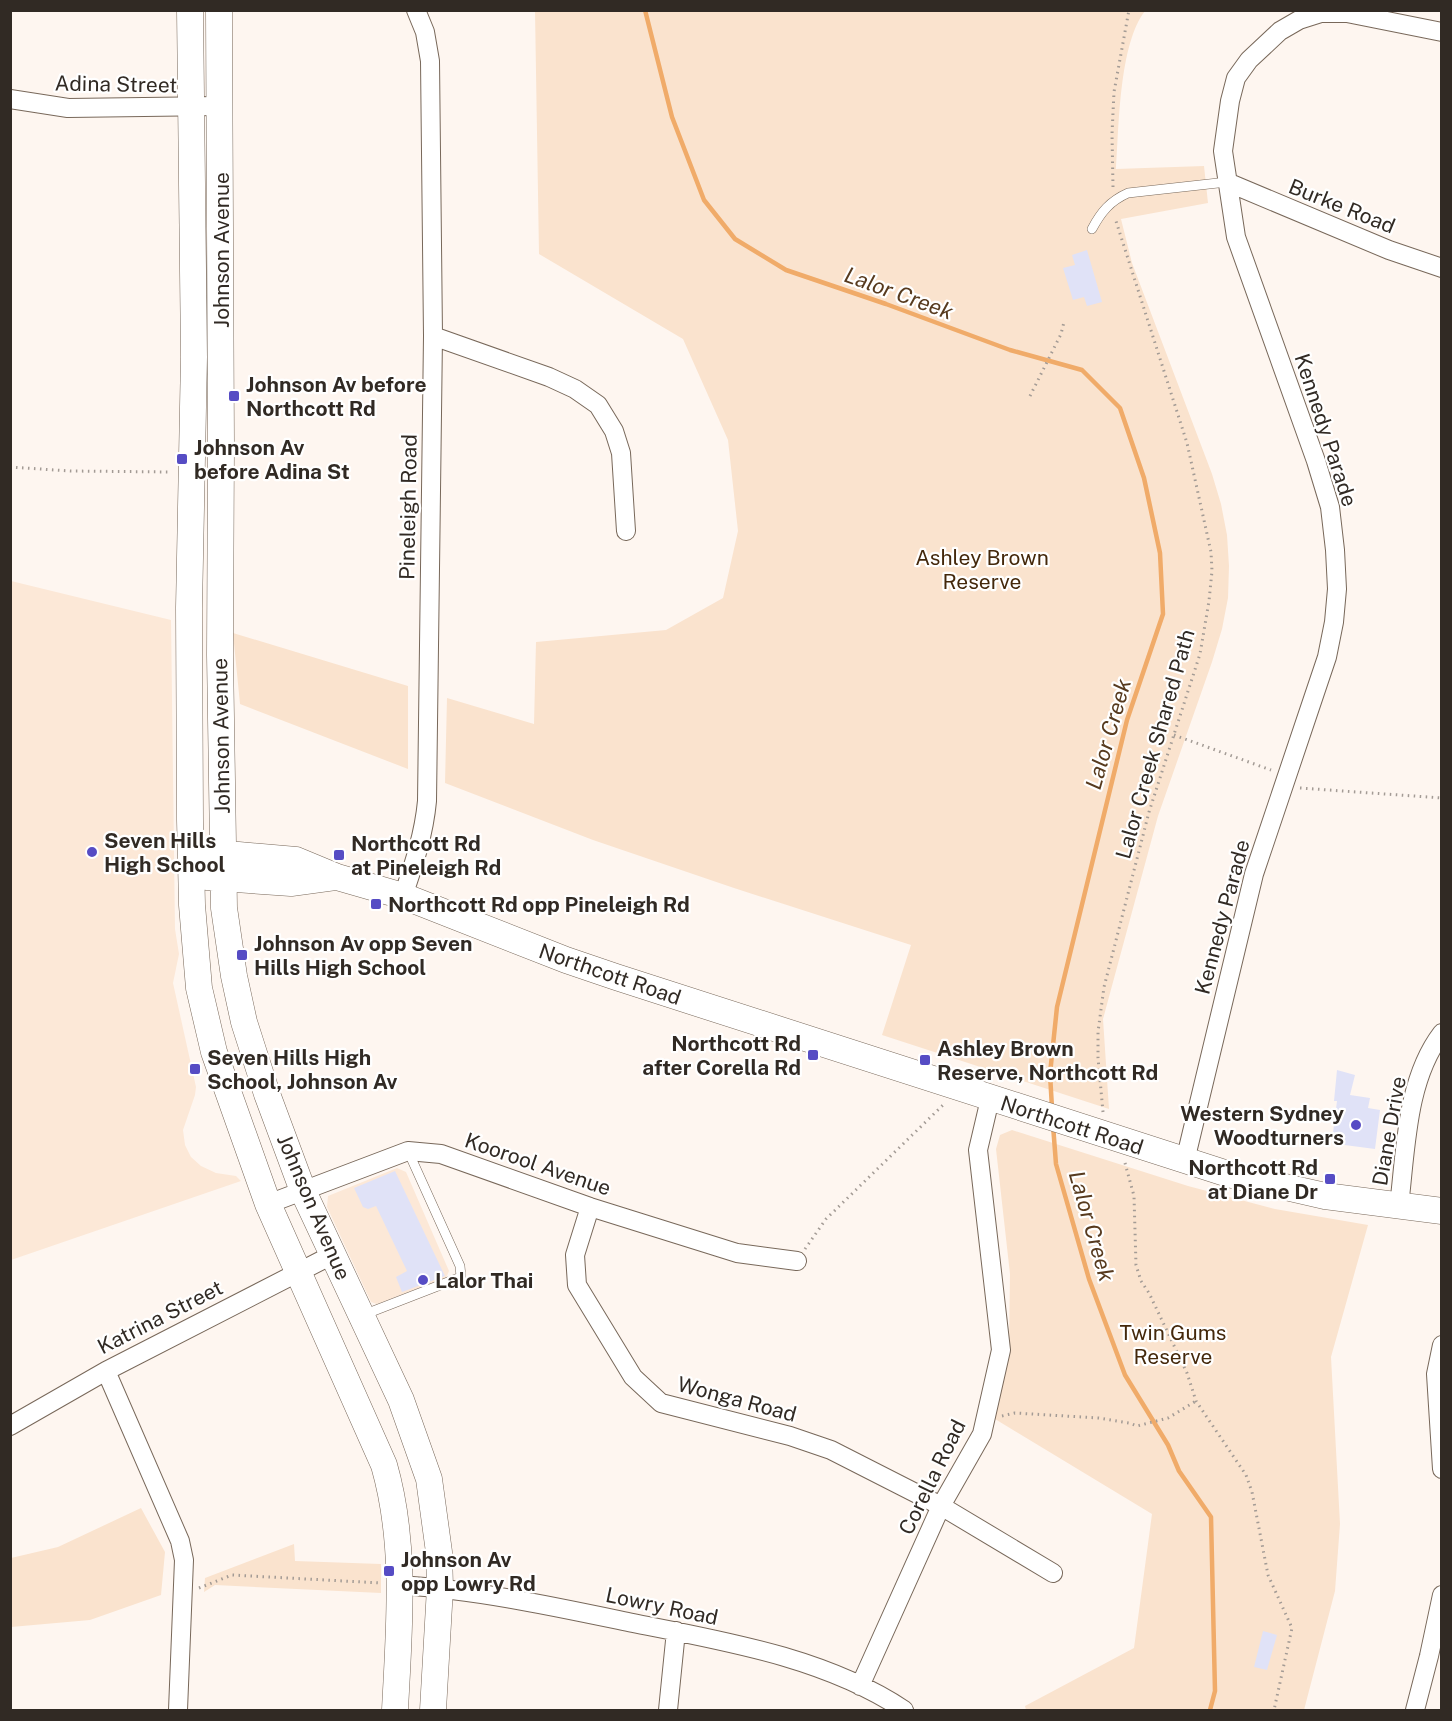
<svg xmlns="http://www.w3.org/2000/svg" width="1452" height="1721" viewBox="0 0 1452 1721" font-family="'Public Sans',sans-serif">
  <style>
    .built { fill: #fce8d7 }
    .green { fill: #fae3ce }
    .lines { fill: none; stroke-linecap: round; stroke-linejoin: round }
    .stream { stroke: #f0ab69; stroke-width: 4.5 }
    .building { fill: #e0e2f7 }
    .lane-casing { stroke: #78685a; stroke-width: 10 }
    .street-casing { stroke: #78685a; stroke-width: 20 }
    .secondary-casing { stroke: #78685a; stroke-width: 27 }
    .path { stroke: #a39b95; stroke-width: 3; stroke-dasharray: 1.5 4.5; stroke-linecap: butt }
    .lane { stroke: #fff; stroke-width: 9 }
    .street { stroke: #fff; stroke-width: 18 }
    .secondary { stroke: #fff; stroke-width: 26 }
    .poi-dot { fill: #564cc4; stroke: #fff; stroke-width: 2 }
    .labels { text-anchor: middle; dominant-baseline: central; stroke-width: 4.5; stroke-linejoin: round; paint-order: stroke }
    .street-label { font-size: 21px; fill: #312a24; stroke: #fff }
    .poi-label { font-size: 21px; font-weight: bold; fill: #312a24; stroke: #fff; text-anchor: start }
    .park-label { font-size: 21px; fill: #44280b; stroke: #fff }
    .water-label { font-size: 22px; font-style: italic; fill: #573a1e; stroke: #fff }
  </style>
  <rect width="100%" height="100%" fill="#fef6f0"/>
  <path class="built" d="M11,581L171,620L175,929L179,954L173,983L196,1087L195,1095L183,1130L185,1145L191,1157L201,1166L216,1173L236,1176L241,1181L11,1260Z
    M397,1168L406,1172L449,1271L446,1278L377,1304L371,1302L327,1207L328,1196Z"/>
  <path class="green" d="M535,11H1145C1119,44 1119,127 1116,169L1204,166L1208,203L1121,219L1132,263L1212,474L1221,504L1227,535L1229,566L1228,598L1222,629L1212,662L1158,816L1103,1019L1109,1109L882,1035L911,945L734,888L593,840L445,783L447,698L534,724L536,642L666,630L723,598L738,531L728,440L683,339L539,254Z
    M233,633L408,686V769L240,704Z
    M1012,1130L1188,1186L1275,1209L1368,1225L1331,1357L1340,1524L1335,1591L1304,1710H1026L1025,1706L1134,1648L1152,1514L995,1419L1009,1349L1010,1274L996,1149L1000,1135Z
    M141,1508L165,1552L161,1595L90,1620L11,1627V1558L58,1547Z
    M294,1544L295,1561L381,1564V1593L215,1585L204,1592L205,1578Z"/>
  <g class="lines">
    <path class="stream" d="M645,10L672,117L704,200L735,239L786,270L886,304L1010,350L1082,370L1120,408L1144,478L1160,553L1163,614L1127,720L1057,1007L1050,1074L1052,1108
      M1053,1125L1056,1164L1089,1279L1125,1375L1168,1445L1179,1471L1211,1517L1215,1691L1210,1710"/>
  </g>
  <path class="building" d="M1087,250L1102,302L1087,306L1084,297L1073,300L1063,268L1075,265L1072,255Z
    M1337,1070L1355,1075L1350,1095L1370,1098L1368,1108L1380,1110L1375,1149L1337,1144V1141H1332L1337,1101H1334Z
    M395,1171L445,1276L402,1292L396,1277L407,1271L376,1206L368,1209L363,1207L354,1188Z
    M1263,1631L1277,1635L1267,1670L1254,1667Z"/>
  <g class="lines">
    <defs>
      <path id="lane" d="M1092,229C1101,212 1110,201 1128,193L1227,182
        M363,1315L461,1277L460,1266L408,1151"/>
      <path id="street" d="M10,99L68,108L220,106
        M1227,182L1389,250L1442,268
        M433,336L549,377L575,389L598,405L614,431L621,453L626,531
        M403,896C414,864 424,834 427,801L433,336L430,61L425,32L416,10
        M1185,1161L1254,874L1327,657L1334,622L1337,589L1335,550L1330,507L1316,461L1236,237L1223,151L1230,101L1236,78L1249,60L1280,31L1299,20L1321,13H1347L1442,32
        M268,1204L408,1151L441,1154L590,1207L737,1253L797,1261
        M1399,1206C1406,1149 1406,1080 1442,1033
        M590,1207L575,1255L577,1285L633,1377L661,1403L790,1436L831,1450L941,1506L1053,1573
        M1442,1345L1436,1374L1442,1469
        M106,1371L180,1541L184,1560L178,1710
        M10,1426L106,1371L334,1254
        M400,1585C478,1590 556,1607 633,1623C724,1641 826,1658 904,1710
        M860,1686L941,1506L982,1434L1001,1350L978,1150L990,1099
        M668,1710L676,1631
        M1415,1710L1429,1656L1442,1595"/>
      <path id="secondary" d="M190,10L194,357L189,608L190,820L192,905L199,988L214,1052L268,1204L384,1465C407,1545 399,1629 395,1710
        M219,10L221,446L220,655L224,908L234,976L244,1022L267,1094L303,1191L401,1400L429,1479L439,1552L440,1588L433,1710
        M205,852L296,860L337,877L403,896L566,960L616,977L1228,1174L1325,1196L1442,1211
        M207,877L291,883L335,877"/>
    </defs>
    <use href="#lane" class="lane-casing"/>
    <use href="#street" class="street-casing"/>
    <use href="#secondary" class="secondary-casing"/>
    <path class="path" d="M1113,187L1112,134L1114,92L1129,10
      M1030,396L1061,334L1064,322
      M10,467L70,471L171,472
      M1174,735L1271,770
      M1300,788L1442,798
      M1103,1112L1098,1058V1032L1104,987L1149,812L1200,654L1209,601L1212,571L1211,552L1187,443L1115,218
      M1125,1163L1134,1196L1136,1265L1141,1281L1149,1293L1187,1373L1196,1401L1246,1475L1252,1492L1268,1575L1292,1628L1274,1710
      M805,1249L826,1219L943,1105
      M1002,1416L1015,1413L1099,1418L1129,1423L1137,1426L1168,1418L1196,1401
      M199,1588L232,1575L381,1583"/>
    <use href="#lane" class="lane"/>
    <use href="#street" class="street"/>
    <use href="#secondary" class="secondary"/>
  </g>
  <g class="poi-dot">
    <rect x="228" y="390" width="12" height="12" rx="3"/>
    <rect x="176" y="453" width="12" height="12" rx="3"/>
    <circle cx="92" cy="852" r="6"/>
    <rect x="333" y="849" width="12" height="12" rx="3"/>
    <rect x="370" y="898" width="12" height="12" rx="3"/>
    <rect x="236" y="949" width="12" height="12" rx="3"/>
    <rect x="807" y="1049" width="12" height="12" rx="3"/>
    <rect x="919" y="1054" width="12" height="12" rx="3"/>
    <rect x="189" y="1063" width="12" height="12" rx="3"/>
    <circle cx="1356" cy="1125" r="6"/>
    <rect x="1324" y="1173" width="12" height="12" rx="3"/>
    <circle cx="423" cy="1280" r="6"/>
    <rect x="383" y="1565" width="12" height="12" rx="3"/>
  </g>
  <g class="labels">
    <g class="street-label">
      <text transform="translate(116 84) rotate(1)">Adina Street</text>
      <text transform="translate(1342 206) rotate(22)">Burke Road</text>
      <text transform="translate(221 250) rotate(-90)">Johnson Avenue</text>
      <text transform="translate(1326 430) rotate(72)">Kennedy Parade</text>
      <text transform="translate(408 507) rotate(-89)">Pineleigh Road</text>
      <text transform="translate(221 736) rotate(-91)">Johnson Avenue</text>
      <text transform="translate(1155 744) rotate(-74)">Lalor Creek Shared Path</text>
      <text transform="translate(1222 917) rotate(-75)">Kennedy Parade</text>
      <text transform="translate(610 974) rotate(19)">Northcott Road</text>
      <text transform="translate(1072 1125) rotate(18)">Northcott Road</text>
      <text transform="translate(1389 1131) rotate(-80)">Diane Drive</text>
      <text transform="translate(538 1164) rotate(19)">Koorool Avenue</text>
      <text transform="translate(314 1207) rotate(67)">Johnson Avenue</text>
      <text transform="translate(160 1317) rotate(-27)">Katrina Street</text>
      <text transform="translate(737 1399) rotate(15)">Wonga Road</text>
      <text transform="translate(932 1477) rotate(-64)">Corella Road</text>
      <text transform="translate(662 1606) rotate(12)">Lowry Road</text>
    </g>
    <g class="poi-label">
      <text x="246" y="384">Johnson Av before<tspan x="246" dy="24">Northcott Rd</tspan></text>
      <text x="194" y="447">Johnson Av<tspan x="194" dy="24">before Adina St</tspan></text>
      <text x="104" y="840">Seven Hills<tspan x="104" dy="24">High School</tspan></text>
      <text x="351" y="843">Northcott Rd<tspan x="351" dy="24">at Pineleigh Rd</tspan></text>
      <text x="388" y="904">Northcott Rd opp Pineleigh Rd</text>
      <text x="254" y="943">Johnson Av opp Seven<tspan x="254" dy="24">Hills High School</tspan></text>
      <text x="801" y="1043" text-anchor="end">Northcott Rd<tspan x="801" dy="24">after Corella Rd</tspan></text>
      <text x="937" y="1048">Ashley Brown<tspan x="937" dy="24">Reserve, Northcott Rd</tspan></text>
      <text x="207" y="1057">Seven Hills High<tspan x="207" dy="24">School, Johnson Av</tspan></text>
      <text x="1344" y="1113" text-anchor="end">Western Sydney<tspan x="1344" dy="24">Woodturners</tspan></text>
      <text x="1318" y="1167" text-anchor="end">Northcott Rd<tspan x="1318" dy="24">at Diane Dr</tspan></text>
      <text x="435" y="1280">Lalor Thai</text>
      <text x="401" y="1559">Johnson Av<tspan x="401" dy="24">opp Lowry Rd</tspan></text>
    </g>
    <g class="park-label">
      <text x="982" y="557">Ashley Brown<tspan x="982" dy="24">Reserve</tspan></text>
      <text x="1173" y="1332">Twin Gums<tspan x="1173" dy="24">Reserve</tspan></text>
    </g>
    <g class="water-label">
      <text transform="translate(899 293) rotate(20)">Lalor Creek</text>
      <text transform="translate(1108 734) rotate(-74)">Lalor Creek</text>
      <text transform="translate(1092 1226) rotate(74)">Lalor Creek</text>
    </g>
  </g>
  <rect width="1452" height="1721" fill="none" stroke="#312a24" stroke-width="24"/>
</svg>
